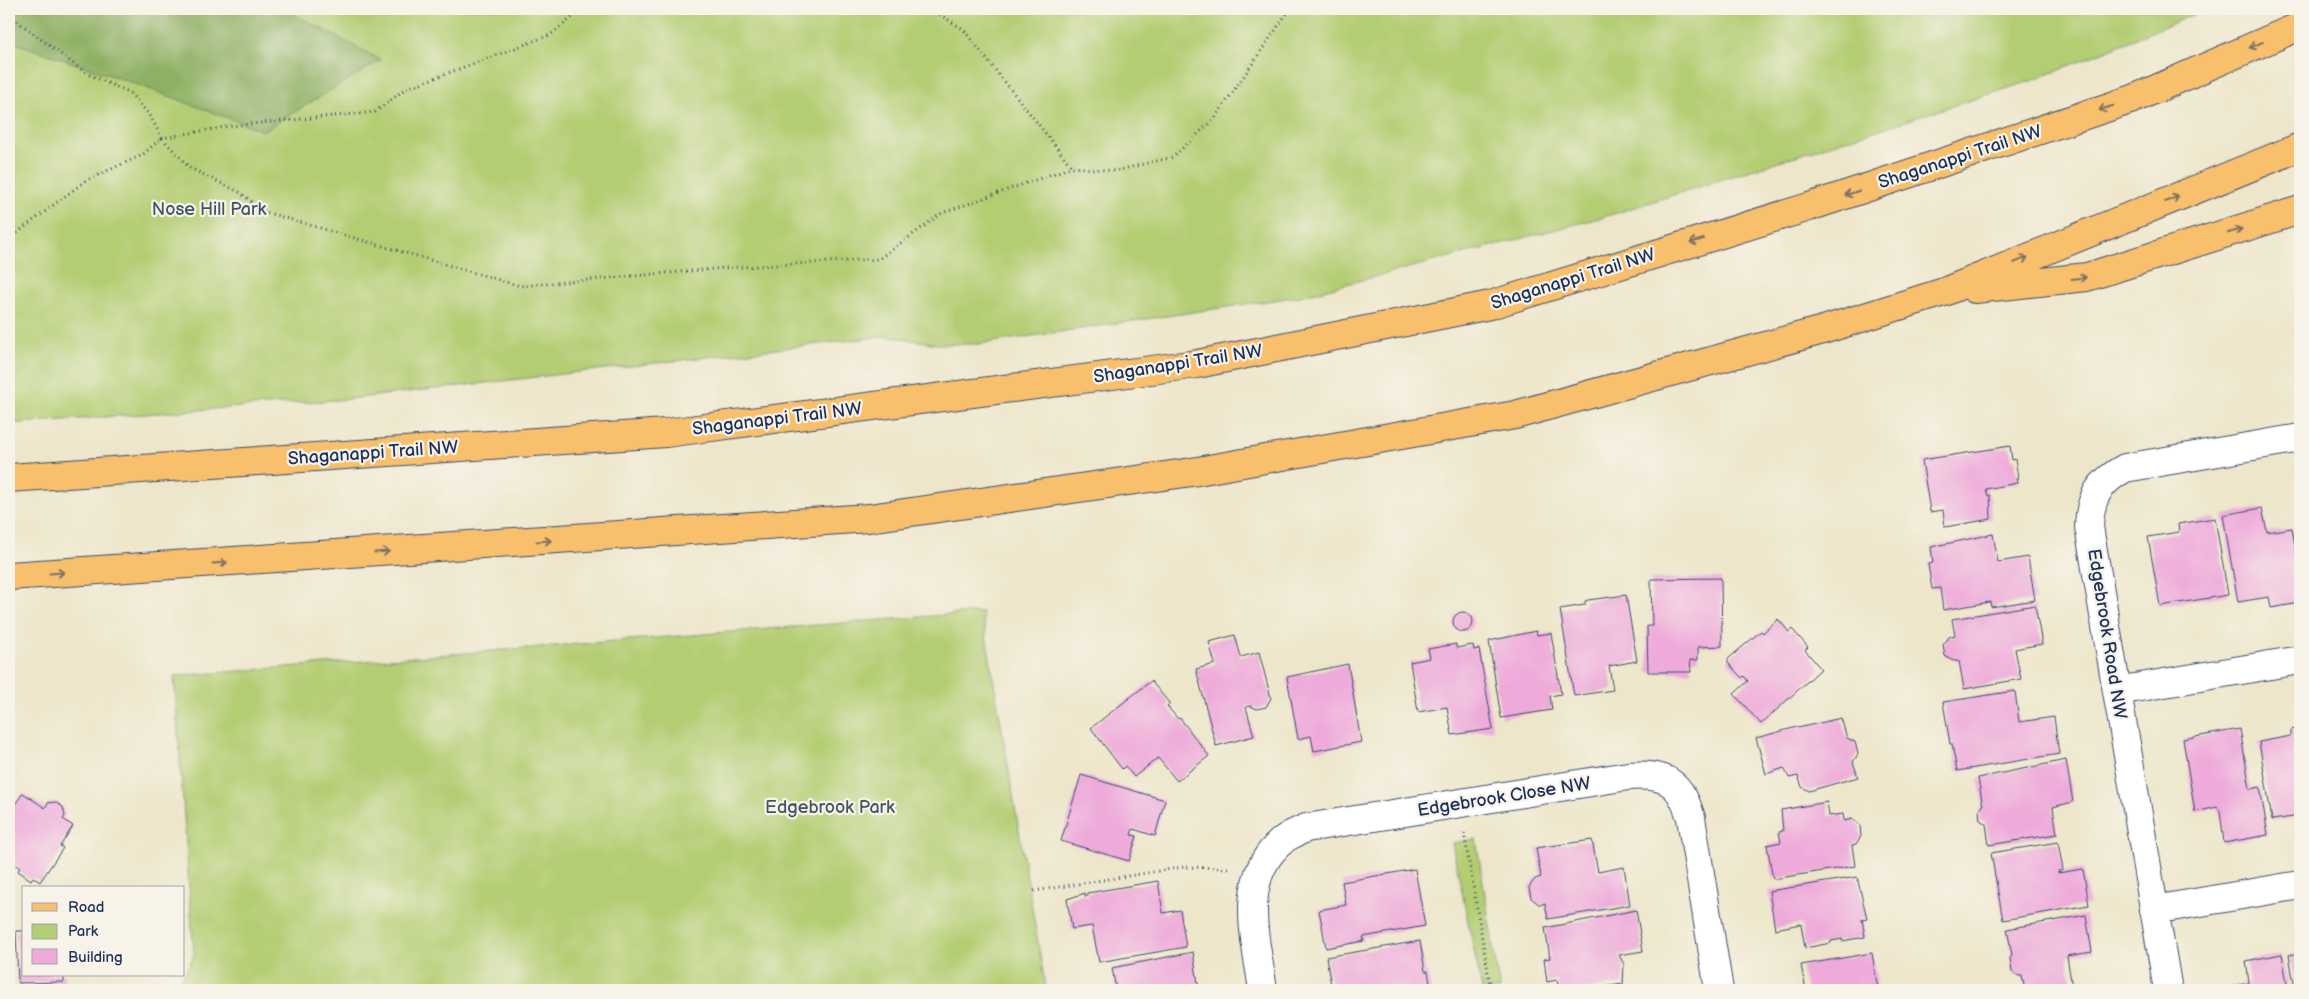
<svg xmlns="http://www.w3.org/2000/svg" width="2309" height="999" viewBox="0 0 2309 999" font-family="'Balsamiq Sans',sans-serif">
  <style>
    .green { fill: #b3cd72; stroke: #677e68 }
    .forest { fill: #8eb064; stroke: #547061 }
    .building { fill: #eeabda }
    .lines { fill: none; stroke-linecap: round; stroke-linejoin: round }
    .minor-casing { stroke: #3a4a6e; stroke-width: 30 }
    .major-casing { stroke: #3a4a6e; stroke-width: 30 }
    .path { stroke: #3a4a6e; stroke-width: 3; stroke-dasharray: 1 4; stroke-linecap: butt }
    .minor { stroke: #fff; stroke-width: 28 }
    .major { stroke: #f8bf6c; stroke-width: 28 }
    .oneway { stroke: #7e7064 }
    .labels { text-anchor: middle; dominant-baseline: central; stroke-width: 4.5; stroke-linejoin: round; paint-order: stroke }
    .street-label { font-size: 18px; fill: #1b2f5e; stroke: #f7f3e8 }
    .park-label { font-size: 18px; fill: #415663; stroke: #f7f3e8 }
  </style>
  <rect width="100%" height="100%" fill="#f7f3e8"/>
  <filter id="ink" filterUnits="userSpaceOnUse"><feTurbulence type="fractalNoise" baseFrequency=".02" numOctaves="2"/><feDisplacementMap in="SourceGraphic" scale="10" xChannelSelector="R" yChannelSelector="G"/><feConvolveMatrix kernelMatrix="1 2 1 2 8 2 1 2 1" color-interpolation-filters="sRGB"/></filter>
  <filter id="wash" filterUnits="userSpaceOnUse"><feTurbulence type="fractalNoise" baseFrequency=".0096" numOctaves="4" result="noise"/><feDisplacementMap in="SourceGraphic" scale="20" xChannelSelector="R" yChannelSelector="G"/><feGaussianBlur stdDeviation="1.12" result="paint"/><feColorMatrix in="noise" values="0 0 0 0 0 0 0 0 0 0 0 0 0 0 0 0 0 1.4 0 .05"/><feComposite in="paint" operator="in"/></filter>
  <g filter="url(#wash)">
    <rect width="100%" height="100%" fill="#ede6ca"/>
    <path class="green" d="M9,9H2207L2037,79L1607,216L1301,296L979,344H938L887,336L349,399L9,424Z
      M982,612L1046,990H173L184,975L194,955L174,676Z
      M1476,839L1500,990H1482L1452,843Z"/>
    <path class="forest" d="M9,9H284L381,60L263,131L133,83L9,41Z"/>
    <g id="blocks">
      <path class="building" d="M2010,446L2012,460L2015,459L2018,478H2016L2017,483L1986,489L1988,496L1990,495L1991,519L1945,527L1943,510L1930,512L1922,460Z
        M2262,508L2267,532L2292,528L2300,574V603L2271,608L2269,597L2238,602L2223,515Z
        M2215,518L2228,595L2160,606L2148,537L2179,532L2178,524Z
        M1993,534L1998,562L2028,557L2035,600L1991,607L1990,602L1943,610L1940,588L1932,589L1928,564L1933,563L1931,547Z
        M1721,578L1722,646L1698,647V660H1690L1691,672H1648L1647,626H1652L1651,579Z
        M1626,595L1637,661L1609,666L1613,690L1574,696L1560,609L1585,605V601L1588,600Z
        M2035,605L2042,644L2015,649L2021,679L1964,689L1959,661H1954L1945,656L1943,645L1949,637L1955,635L1952,619Z
        M1453 622a10 10 0 1 1 20 0a10 10 0 1 1-20 0Z
        M1778,619L1789,632L1792,629L1808,647L1805,650L1821,669L1761,724L1734,694L1748,681L1744,676L1742,678L1728,663V659L1761,631L1763,633Z
        M1536,631L1537,635L1551,633L1561,694L1550,696L1552,710L1501,718L1489,641Z
        M1235,635L1241,657L1259,652L1271,698L1266,707L1257,709L1250,706L1246,707L1254,736L1216,746L1196,669L1215,664L1209,642Z
        M1456,644V648L1473,645L1474,650L1479,649L1493,729L1452,735L1447,707L1418,712L1410,662L1430,658L1428,649Z
        M1348,664L1361,742L1314,751L1311,736L1298,739L1287,677Z
        M1151,681L1170,704L1167,706L1178,719L1180,718L1209,756L1177,781L1158,758L1134,777L1125,766L1122,769L1091,728Z
        M2015,691L2019,722L2054,717L2059,754L1957,771L1952,744H1950L1943,702Z
        M1841,718L1847,738L1855,742L1858,754L1853,762L1858,777L1809,791L1802,787L1798,776L1789,778L1784,768L1766,774L1756,738L1797,727L1798,728Z
        M2300,728V816L2272,820L2259,742L2291,736V730Z
        M2240,729L2250,789L2260,787L2268,835L2224,843L2220,811L2217,807L2195,812L2183,739Z
        M2066,760L2073,802L2053,807L2057,834L1989,845L1986,824L1980,820L1979,810L1983,806L1978,778Z
        M1081,775L1165,800L1155,836L1133,829L1131,835L1137,836L1129,861L1061,841Z
        M23,793L45,808L48,803L55,802L63,807L65,816L63,819L73,826L60,846L63,848L40,882L33,877L31,880L18,871L20,868L13,863L9,870V813Z
        M1827,802L1829,816L1843,814L1844,821L1852,819L1860,825L1861,836L1856,844L1852,845L1855,866L1773,879L1767,845L1781,842L1779,832L1783,831L1781,810Z
        M1592,840L1598,872L1624,867L1630,905L1548,919L1545,903L1540,905L1531,898L1529,887L1535,879L1541,877L1536,848Z
        M2058,842L2063,870L2058,871V873L2083,869L2089,905L2003,920L1991,853Z
        M1415,869L1425,926L1363,937L1364,941L1326,948L1319,910L1346,905L1342,882Z
        M1857,877L1867,918L1862,919L1865,937L1842,941V939L1831,941V943L1805,948L1801,924L1775,929L1769,891Z
        M1158,881L1163,913L1180,910L1186,947L1099,962L1092,926L1072,929L1067,899L1085,893V896H1088L1087,893Z
        M1636,910L1643,951L1619,955L1624,964L1623,984L1582,990H1559L1557,980L1547,982L1544,959L1550,958L1545,928Z
        M2086,915L2092,952L2067,956L2072,987L2025,990L2022,976H2019L2012,972L2010,958L2012,955L2007,929Z
        M16,931H24V975H64V982L18,983Z
        M1420,941L1425,971H1428L1431,990H1332L1326,957Z
        M1193,952L1199,990H1116L1112,968Z
        M1872,953L1878,990H1806L1801,965Z
        M2300,953V990H2295L2289,955Z
        M2282,954L2288,990H2223V988L2249,983L2246,961Z"/>
    </g>
  </g>
  <g filter="url(#ink)">
    <use href="#blocks" fill-opacity="0" stroke="#3a4a6e" stroke-width="1"/>
    <g class="lines">
      <defs>
        <path id="minor" d="M2117,691L2300,660
          M2154,910L2300,885
          M1263,990C1256,940 1237,879 1282,841C1288,835 1298,832 1306,828L1628,776C1667,773 1680,782 1691,818L1719,990
          M2168,990L2089,527C2090,497 2099,482 2125,468L2300,438"/>
        <path id="major" d="M1975,289L2087,277L2300,210
          M9,478L666,433L1197,364L1490,305L1809,207L2133,99L2300,26
          M9,576L869,518L1192,472L1515,415L1823,330L1944,292L2300,147"/>
      </defs>
      <use href="#minor" class="minor-casing"/>
      <use href="#major" class="major-casing"/>
      <path class="path" d="M931,9L963,29L1072,167
        M9,15L87,74L129,92L149,114L162,138L230,126L375,112L405,89L550,35L583,9
        M9,239L85,181L142,155L162,138L190,168L239,192L265,212L520,286L724,268L879,259L942,213L1072,167L1115,171L1173,157L1215,118L1290,9
        M1464,833L1491,990
        M1034,891L1184,867L1228,868"/>
      <use href="#minor" class="minor"/>
      <use href="#major" class="major"/>
    </g>
    <defs><path id="oneway-shaft" d="M-6 0H5M1.5-3L5.5 0L1.5 3" fill="none" stroke-width="1.6" stroke-linecap="round" stroke-linejoin="round" transform="scale(1.25)"/></defs>
    <g class="oneway">
      <use href="#oneway-shaft" transform="translate(2256 45) rotate(156)"/>
      <use href="#oneway-shaft" transform="translate(2106 108) rotate(162)"/>
      <use href="#oneway-shaft" transform="translate(1852 193) rotate(162)"/>
      <use href="#oneway-shaft" transform="translate(2172 199) rotate(-22)"/>
      <use href="#oneway-shaft" transform="translate(2235 231) rotate(-17)"/>
      <use href="#oneway-shaft" transform="translate(1697 241) rotate(163)"/>
      <use href="#oneway-shaft" transform="translate(2021 260) rotate(-22)"/>
      <use href="#oneway-shaft" transform="translate(2079 278) rotate(-7)"/>
      <use href="#oneway-shaft" transform="translate(544 541) rotate(-4)"/>
      <use href="#oneway-shaft" transform="translate(382 552) rotate(-4)"/>
      <use href="#oneway-shaft" transform="translate(220 563) rotate(-4)"/>
      <use href="#oneway-shaft" transform="translate(57 573) rotate(-4)"/>
    </g>
  </g>
  <g class="labels">
    <g class="street-label">
      <text transform="translate(1960 157) rotate(-18)">Shaganappi Trail NW</text>
      <text transform="translate(1573 279) rotate(-17)">Shaganappi Trail NW</text>
      <text transform="translate(1178 364) rotate(-9)">Shaganappi Trail NW</text>
      <text transform="translate(777 419) rotate(-7)">Shaganappi Trail NW</text>
      <text transform="translate(373 453) rotate(-4)">Shaganappi Trail NW</text>
      <text transform="translate(2107 634) rotate(81)">Edgebrook Road NW</text>
      <text transform="translate(1504 797) rotate(-9)">Edgebrook Close NW</text>
    </g>
    <g class="park-label">
      <text x="209" y="209">Nose Hill Park</text>
      <text x="830" y="807">Edgebrook Park</text>
    </g>
  </g>
  <rect width="2309" height="999" fill="none" stroke="#f7f3e8" stroke-width="30"/>
  <rect x="22" y="886" width="162" height="90" fill="#f7f3e8" stroke="#9fa5b1"/>
  <rect x="32" y="903" width="25" height="8" fill="#f8bf6c" stroke="#9fa5b1"/>
  <text x="68" y="912" font-size="15" fill="#1b2f5e">Road</text>
  <rect x="32" y="924" width="25" height="15" fill="#b3cd72" stroke="#9fa5b1"/>
  <text x="68" y="936" font-size="15" fill="#1b2f5e">Park</text>
  <rect x="32" y="949" width="25" height="15" fill="#eeabda" stroke="#9fa5b1"/>
  <text x="68" y="962" font-size="15" fill="#1b2f5e">Building</text>
</svg>
